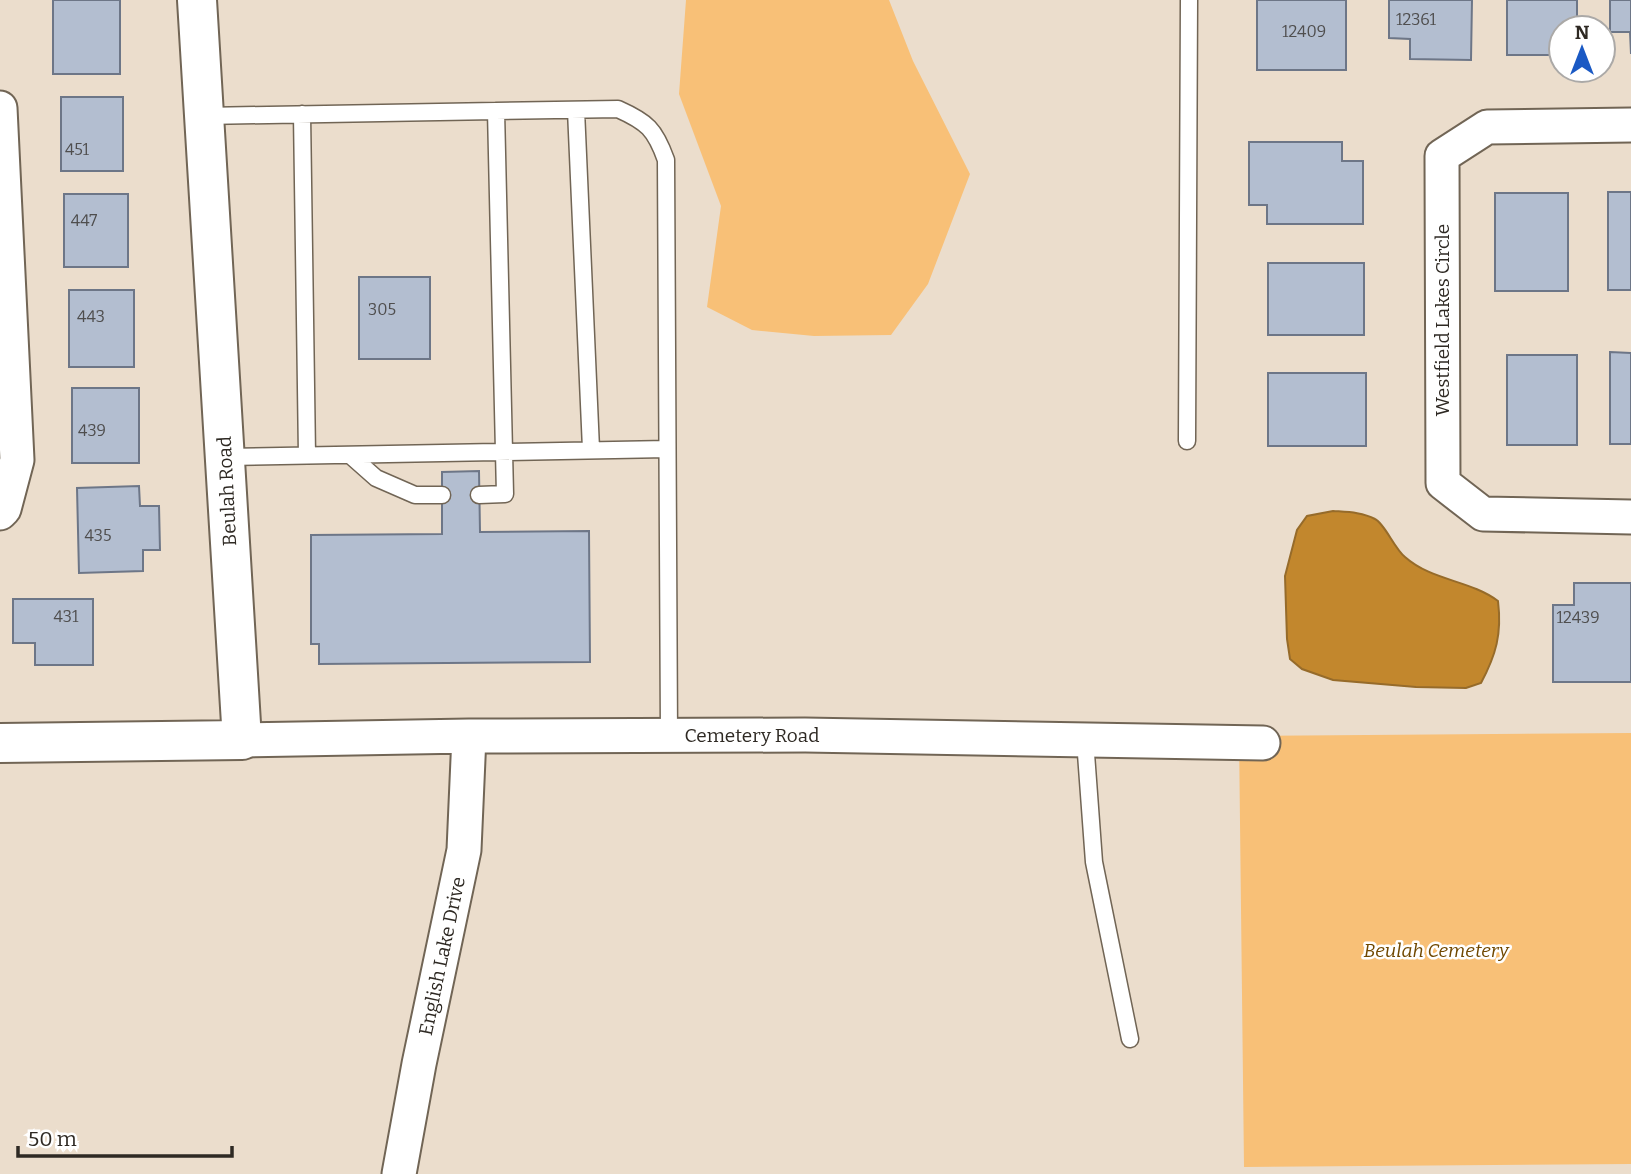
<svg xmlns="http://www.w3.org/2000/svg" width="1631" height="1174" viewBox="0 0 1631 1174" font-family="Bitter,serif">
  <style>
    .green { fill: #f8c077 }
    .water { fill: #c2872d; stroke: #966b2a; stroke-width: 2 }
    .building { fill: #b3bed0; stroke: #6d7687; stroke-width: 2 }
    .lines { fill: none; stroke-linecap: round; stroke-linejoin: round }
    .service-casing { stroke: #716555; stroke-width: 19 }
    .minor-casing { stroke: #716555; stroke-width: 37 }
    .tertiary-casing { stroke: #716555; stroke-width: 42 }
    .service { stroke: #fff; stroke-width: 16 }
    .minor { stroke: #fff; stroke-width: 33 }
    .tertiary { stroke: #fff; stroke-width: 38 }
    .labels { text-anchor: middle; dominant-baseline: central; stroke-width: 5; stroke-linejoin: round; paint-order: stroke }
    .number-label { font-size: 16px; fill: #4f4e4e }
    .street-label { font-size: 19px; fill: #2e2923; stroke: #fff }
    .park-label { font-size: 19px; font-style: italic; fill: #704801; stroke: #fff }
  </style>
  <rect width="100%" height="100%" fill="#ebddcc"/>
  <path class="green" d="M686,0H889L913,61L970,174L928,284L891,335L814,336L752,330L707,307L721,206L679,94Z
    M1631,733V1164L1244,1167L1239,736Z"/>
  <path class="water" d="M1333,511C1347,512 1362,512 1375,519C1385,524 1394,548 1405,557C1432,581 1470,580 1498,601C1502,634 1496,655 1481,683L1466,688L1416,687L1333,680L1302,669L1290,659L1287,639L1285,576L1297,530L1307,516Z"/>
  <path class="building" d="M53,0H120V74H53Z
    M1257,0H1346V70H1257Z
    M1389,0H1472L1471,60L1410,59V39L1389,38Z
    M1507,0H1577V28H1561V55H1507Z
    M1610,0H1631V54L1630,32H1610Z
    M61,97H123V171H61Z
    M1249,142H1342V161H1363V224H1267V205H1249Z
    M1608,192H1631V290H1608Z
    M1495,193H1568V291H1495Z
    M64,194H128V267H64Z
    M1268,263H1364V335H1268Z
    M359,277H430V359H359Z
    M69,290H134V367H69Z
    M1610,352L1631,353V444H1610Z
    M1507,355H1577V445H1507Z
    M1268,373H1366V446H1268Z
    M72,388H139V463H72Z
    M479,471L480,532L589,531L590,662L319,664V644H311V535L442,534V472Z
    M139,486L140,506H159L160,550H143V571L79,573L77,488Z
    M1574,583H1631V682H1553V605H1574Z
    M13,599H93V665H35V643H13Z"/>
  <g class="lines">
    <defs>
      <path id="service" d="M576,110L591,449
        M302,114L307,455
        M204,116L618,109C647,122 655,129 666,160L669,735
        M1187,441L1189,0
        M350,455L376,478L415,495H442
        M225,457L667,449
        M479,495L505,494L496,111
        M1085,740L1094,862L1130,1039"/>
      <path id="minor" d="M0,108L17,460L4,509L0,513
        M1631,125L1487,127L1442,156L1443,483L1483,514L1631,517
        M242,740L469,736L805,735L1263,743
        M399,1174L419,1064L464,850L469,736"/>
      <path id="tertiary" d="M0,743L242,740L197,0"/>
    </defs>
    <use href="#service" class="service-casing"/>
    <use href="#minor" class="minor-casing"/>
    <use href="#tertiary" class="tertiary-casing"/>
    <use href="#service" class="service"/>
    <use href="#minor" class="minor"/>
    <use href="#tertiary" class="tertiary"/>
  </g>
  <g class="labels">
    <g class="number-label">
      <text x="1416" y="19">12361</text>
      <text x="1304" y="31">12409</text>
      <text x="77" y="149">451</text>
      <text x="84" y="220">447</text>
      <text x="382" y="309">305</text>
      <text x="91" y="316">443</text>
      <text x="92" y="430">439</text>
      <text x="98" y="535">435</text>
      <text x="66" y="616">431</text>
      <text x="1578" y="617">12439</text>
    </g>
    <g class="street-label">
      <text transform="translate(1442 320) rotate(-90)">Westfield Lakes Circle</text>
      <text transform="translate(227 491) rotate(-93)">Beulah Road</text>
      <text x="752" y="735">Cemetery Road</text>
      <text transform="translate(442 956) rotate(-78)">English Lake Drive</text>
    </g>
    <g class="park-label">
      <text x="1436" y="950">Beulah Cemetery</text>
    </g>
  </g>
  <g transform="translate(1582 49)"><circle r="33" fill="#ffffff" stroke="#aba9a7" stroke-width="2"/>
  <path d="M0-5L12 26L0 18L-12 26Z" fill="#1a59c4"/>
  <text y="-10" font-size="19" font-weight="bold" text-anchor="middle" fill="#2e2923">N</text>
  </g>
  <path d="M18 1146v10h214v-10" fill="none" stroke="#2e2923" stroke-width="3.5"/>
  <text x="28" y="1146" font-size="21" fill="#2e2923" stroke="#ffffff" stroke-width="5" paint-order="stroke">50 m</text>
</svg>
